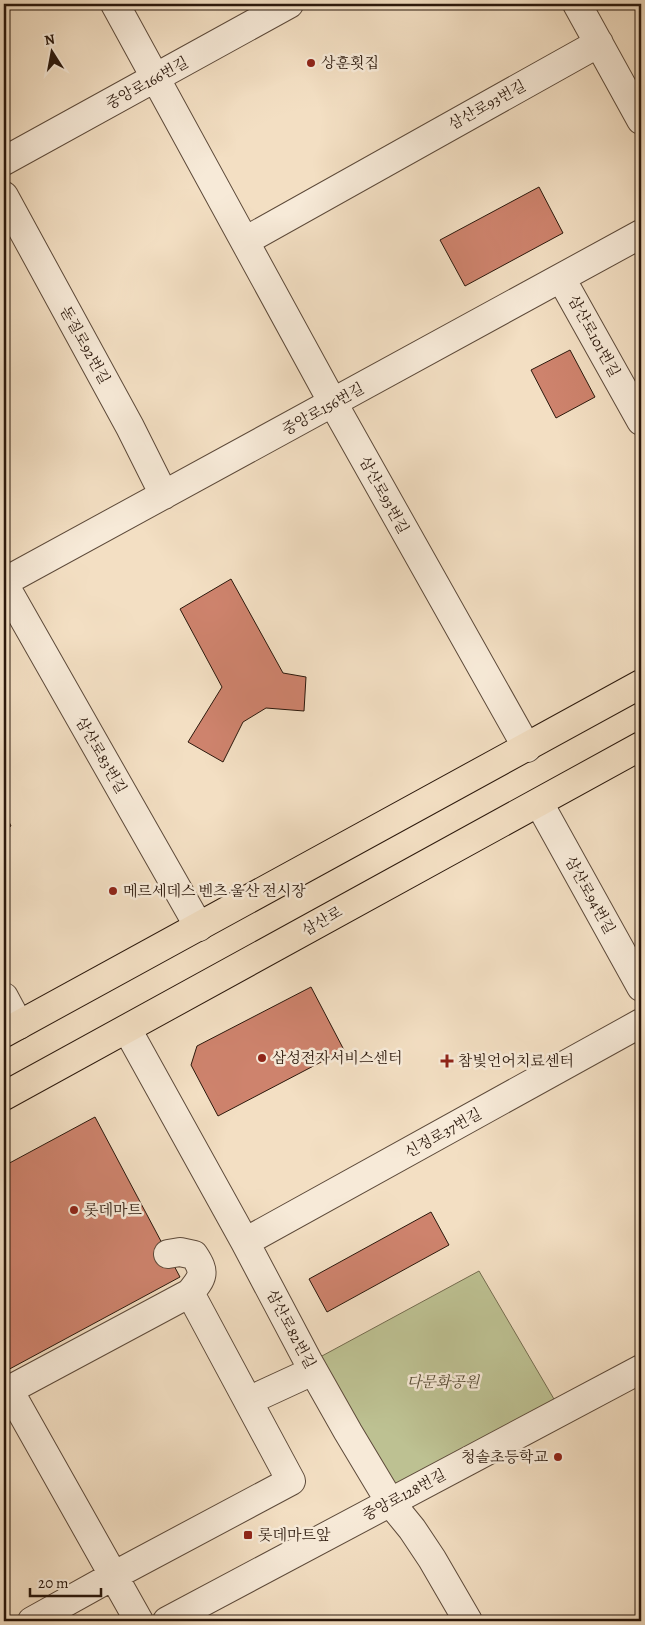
<svg xmlns="http://www.w3.org/2000/svg" width="645" height="1625" viewBox="0 0 645 1625" font-family="Alegreya,'Noto Serif KR',serif">
  <style>
    .green { fill: #bdc192; stroke: #746c4f }
    .building { fill: #ce836d; stroke: #2b180c }
    .lines { fill: none; stroke-linecap: round; stroke-linejoin: round }
    .minor-casing { stroke: #5d4a3a; stroke-width: 30 }
    .major-casing { stroke: #2b180c; stroke-width: 30 }
    .minor { stroke: #f7ead8; stroke-width: 28 }
    .major { stroke: #f3dfc3; stroke-width: 28 }
    .poi-dot { fill: #8f2418; stroke: #f7ead8; stroke-width: 2 }
    .labels { text-anchor: middle; dominant-baseline: central; stroke-width: 5; stroke-linejoin: round; paint-order: stroke }
    .poi-label { font-size: 15px; fill: #2b180c; stroke: #f7ead8; text-anchor: start }
    .street-label { font-size: 15px; fill: #2b180c; stroke: #f7ead8 }
    .park-label { font-size: 15px; font-style: italic; fill: #574b34; stroke: #f7ead8 }
  </style>
  <rect width="100%" height="100%" fill="#f3dfc3"/>
  <filter id="stains"><feTurbulence type="fractalNoise" baseFrequency=".004" numOctaves="4"/><feColorMatrix values="0 0 0 0 .2 0 0 0 0 .09 0 0 0 0 .02 0 0 0 .5 -.17"/></filter>
  <radialGradient id="worn" r=".72"><stop offset=".6" stop-color="#630" stop-opacity="0"/><stop offset="1" stop-color="#630" stop-opacity=".3"/></radialGradient>
  <path class="green" d="M479,1271L561,1411L390,1502L309,1363Z"/>
  <path class="building" d="M539,187L563,233L465,286L440,240Z
    M570,350L595,397L556,418L531,370Z
    M231,579L283,673L306,677L304,711L266,708L243,722L223,762L188,742L222,687L180,609Z
    M4,812L11,826L4,830Z
    M311,987L344,1050L218,1116L191,1065L197,1046Z
    M95,1117L180,1277L4,1372V1166Z
    M431,1212L449,1245L327,1312L309,1279Z"/>
  <g class="lines">
    <defs>
      <path id="minor" d="M115,4L333,403L527,748
        M577,4L641,120
        M4,161L289,4
        M4,196L130,427L164,495
        M245,241L599,43
        M561,278L641,421
        M4,582L641,234
        M4,584L199,927
        M539,803L641,987
        M4,997L19,1025
        M127,1029L245,1242L309,1363L348,1432L390,1502L412,1529L432,1559L468,1621
        M245,1242L641,1023
        M168,1254L180,1252L194,1255C206,1273 203,1277 190,1293
        M9,1390L190,1293L291,1481L113,1576L32,1621
        M4,1393L9,1390L139,1621
        M248,1401L313,1371
        M167,1621L641,1369"/>
      <path id="major" d="M4,1033L641,684
        M4,1096L641,746"/>
    </defs>
    <use href="#minor" class="minor-casing"/>
    <use href="#major" class="major-casing"/>
    <use href="#minor" class="minor"/>
    <use href="#major" class="major"/>
  </g>
  <g class="poi-dot">
    <circle cx="311" cy="63" r="5"/>
    <circle cx="113" cy="891" r="5"/>
    <circle cx="262" cy="1058" r="5"/>
    <path d="M444.5 1053.5h5v5h5v5h-5v5h-5v-5h-5v-5h5z"/>
    <circle cx="74" cy="1210" r="5"/>
    <circle cx="558" cy="1457" r="5"/>
    <rect x="243" y="1530" width="10" height="10" rx="2.5"/>
  </g>
  <g class="labels">
    <g class="poi-label">
      <text x="321" y="63">상훈횟집</text>
      <text x="123" y="891">메르세데스 벤츠 울산 전시장</text>
      <text x="272" y="1058">삼성전자서비스센터</text>
      <text x="458" y="1061">참빛언어치료센터</text>
      <text x="84" y="1210">롯데마트</text>
      <text x="548" y="1457" text-anchor="end">청솔초등학교</text>
      <text x="258" y="1535">롯데마트앞</text>
    </g>
    <g class="street-label">
      <text transform="translate(147 83) rotate(-29)">중앙로166번길</text>
      <text transform="translate(487 105) rotate(-29)">삼산로93번길</text>
      <text transform="translate(594 336) rotate(61)">삼산로101번길</text>
      <text transform="translate(85 345) rotate(61)">돋질로92번길</text>
      <text transform="translate(323 409) rotate(-29)">중앙로156번길</text>
      <text transform="translate(384 495) rotate(61)">삼산로93번길</text>
      <text transform="translate(101 755) rotate(60)">삼산로83번길</text>
      <text transform="translate(590 895) rotate(61)">삼산로94번길</text>
      <text transform="translate(322 921) rotate(-29)">삼산로</text>
      <text transform="translate(443 1133) rotate(-29)">신정로37번길</text>
      <text transform="translate(291 1329) rotate(62)">삼산로82번길</text>
      <text transform="translate(404 1495) rotate(-28)">중앙로128번길</text>
    </g>
    <g class="park-label">
      <text x="443" y="1382">다문화공원</text>
    </g>
  </g>
  <rect width="645" height="1625" fill="none" stroke="#f3dfc3" stroke-width="20"/>
  <rect x="5" y="5" width="635" height="1615" fill="none" stroke="#2b180c" stroke-width="2.5"/>
  <rect x="10" y="10" width="625" height="1605" fill="none" stroke="#2b180c"/>
  <g transform="translate(52 52) rotate(349)" stroke="#f7ead8" stroke-width="4" paint-order="stroke">
  <path d="M0-4L9 19L0 12L-9 19Z" fill="#2b180c"/>
  <text y="-8" font-size="14" font-weight="bold" text-anchor="middle" fill="#2b180c">N</text>
  </g>
  <path d="M30 1588v8h71v-8" fill="none" stroke="#2b180c" stroke-width="2.5"/>
  <text x="38" y="1588" font-size="15" fill="#2b180c" stroke="#f7ead8" stroke-width="4" paint-order="stroke">20 m</text>
  <rect width="100%" height="100%" filter="url(#stains)"/>
  <rect width="100%" height="100%" fill="url(#worn)"/>
</svg>
